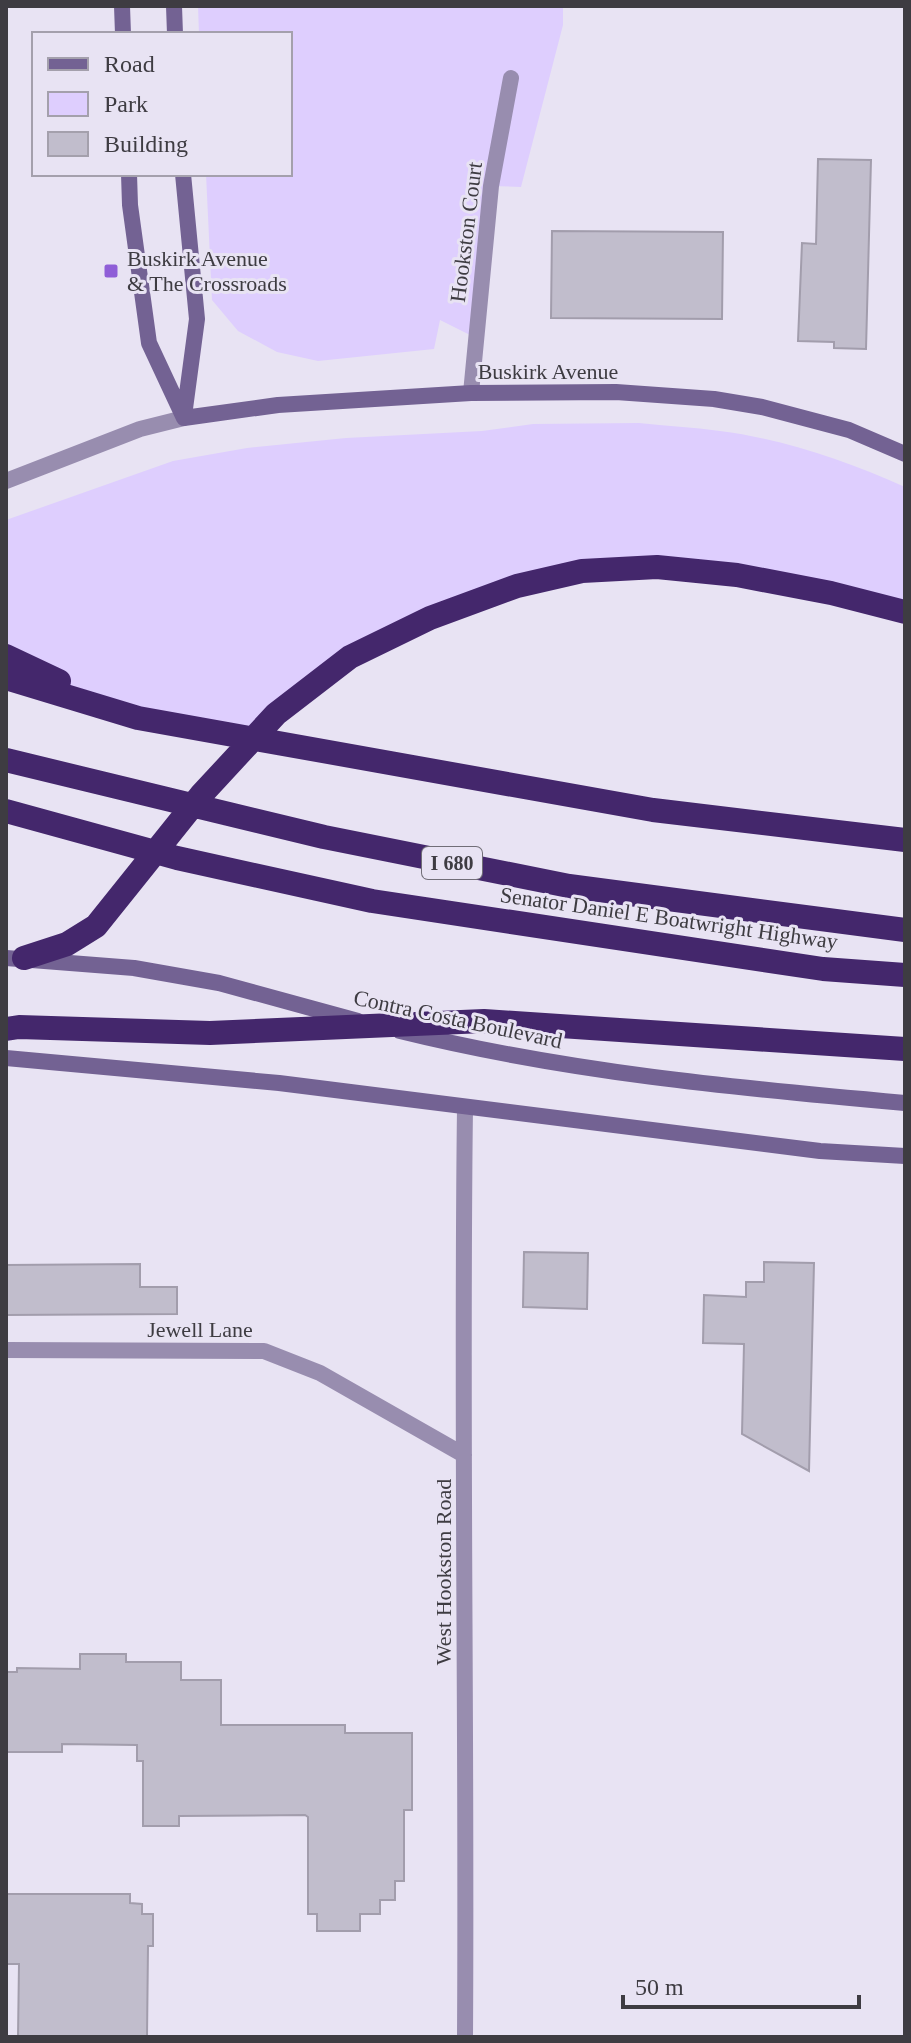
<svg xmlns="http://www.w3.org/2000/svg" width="911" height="2043" viewBox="0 0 911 2043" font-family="Georgia,serif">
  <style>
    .green { fill: #decefe }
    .building { fill: #c1bdcc; stroke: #a29dac; stroke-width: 2 }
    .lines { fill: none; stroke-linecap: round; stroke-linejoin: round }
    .street { stroke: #988daf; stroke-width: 16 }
    .secondary { stroke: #736293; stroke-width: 16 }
    .highway { stroke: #44276c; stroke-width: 24 }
    .poi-dot { fill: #8f5ed7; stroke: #e8e3f3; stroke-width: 3 }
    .labels { text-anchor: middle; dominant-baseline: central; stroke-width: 6; stroke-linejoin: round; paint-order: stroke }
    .shield { fill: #e8e3f3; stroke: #716e77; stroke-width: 2 }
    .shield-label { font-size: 20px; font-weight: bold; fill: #3e3c42 }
    .street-label { font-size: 22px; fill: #3e3c42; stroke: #e8e3f3 }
    .poi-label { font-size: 22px; fill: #3e3c42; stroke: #e8e3f3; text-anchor: start }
  </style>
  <rect width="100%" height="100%" fill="#e8e3f3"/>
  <path class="green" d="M198,6H563V25L521,187L492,186L476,338L440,320L434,349L318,361L277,352L238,331L212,300L206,174H290V34H199Z
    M639,423C666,426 693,427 720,431C783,439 847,461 905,487V612L831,593L582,571L350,657L255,739L138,718L6,656V520L173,461L247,448L346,438L482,431L533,424Z"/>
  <path class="building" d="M818,159L871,160L866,349L834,348V342L798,341L802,243L816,244Z
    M552,231L723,232L722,319L551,318Z
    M524,1252L588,1253L587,1309L523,1307Z
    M764,1262L814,1263L809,1471L742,1434L744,1344L703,1343L704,1295L746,1297V1282H764Z
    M140,1264V1287H177V1314L6,1315V1265Z
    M80,1654H126V1662H181V1680H221V1725H345V1733H412V1810H404V1881H395V1900H380V1914H360V1931H317V1914H308V1817L305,1815L179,1816V1826H143V1761H137V1745L62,1744V1752H6V1672H17V1668L80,1669Z
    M6,1894H130V1903L142,1904V1914H153V1946H148L147,2037H18L19,1964H6Z"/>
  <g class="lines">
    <path class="street" d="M471,393L491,186L511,78
      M6,481L140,429L184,418
      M465,1108C461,1417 467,1727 465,2037
      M6,1350L264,1351L320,1373L464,1455"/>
    <path class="secondary" d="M122,6L123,34
      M174,6L175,34
      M129,174L130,205L149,343L184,418
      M183,174L197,319L184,416
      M184,418L278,405L471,393L616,392L714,399L762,407L849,430L905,454
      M6,958L134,968L219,983L358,1021
      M400,1031C566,1072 736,1088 905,1103
      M6,1058L279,1083L820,1151L905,1156"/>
    <path class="highway" d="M6,656L59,681
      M6,678L138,718L653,810L905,840
      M6,760L324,837L569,886L905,930
      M6,811L177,858L372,901L823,969L905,975
      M24,958L67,944L96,926L201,795L276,714L350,657L430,618L517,586L582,571L657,567L737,575L831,593L905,612
      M6,1029L19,1027L210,1033L484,1021L905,1049"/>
  </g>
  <rect class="poi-dot" x="103" y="263" width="16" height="16" rx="4"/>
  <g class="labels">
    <rect class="shield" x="422" y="847" width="60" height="32" rx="6"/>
    <g class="shield-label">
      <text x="452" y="863">I 680</text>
    </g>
    <g class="street-label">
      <text transform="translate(466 232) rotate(-83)">Hookston Court</text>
      <text x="548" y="371">Buskirk Avenue</text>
      <text transform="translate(669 918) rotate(8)">Senator Daniel E Boatwright Highway</text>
      <text transform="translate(458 1019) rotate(12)">Contra Costa Boulevard</text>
      <text x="200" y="1329">Jewell Lane</text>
      <text transform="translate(443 1572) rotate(-90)">West Hookston Road</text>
    </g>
    <g class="poi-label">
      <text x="127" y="258">Buskirk Avenue<tspan x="127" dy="25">&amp; The Crossroads</tspan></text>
    </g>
  </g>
  <rect width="911" height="2043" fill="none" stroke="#3e3c42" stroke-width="16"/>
  <rect x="32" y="32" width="260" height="144" fill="#e8e3f3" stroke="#a4a0ac" stroke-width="2"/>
  <rect x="48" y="58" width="40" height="12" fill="#736293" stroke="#a4a0ac" stroke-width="2"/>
  <text x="104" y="72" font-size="24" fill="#3e3c42">Road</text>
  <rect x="48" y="92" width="40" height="24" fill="#decefe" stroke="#a4a0ac" stroke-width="2"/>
  <text x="104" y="112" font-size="24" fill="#3e3c42">Park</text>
  <rect x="48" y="132" width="40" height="24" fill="#c1bdcc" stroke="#a4a0ac" stroke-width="2"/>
  <text x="104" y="152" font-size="24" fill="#3e3c42">Building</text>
  <path d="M623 1995v12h236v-12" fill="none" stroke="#3e3c42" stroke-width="4"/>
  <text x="635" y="1995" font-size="24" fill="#3e3c42" stroke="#e8e3f3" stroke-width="6" paint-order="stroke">50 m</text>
</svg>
